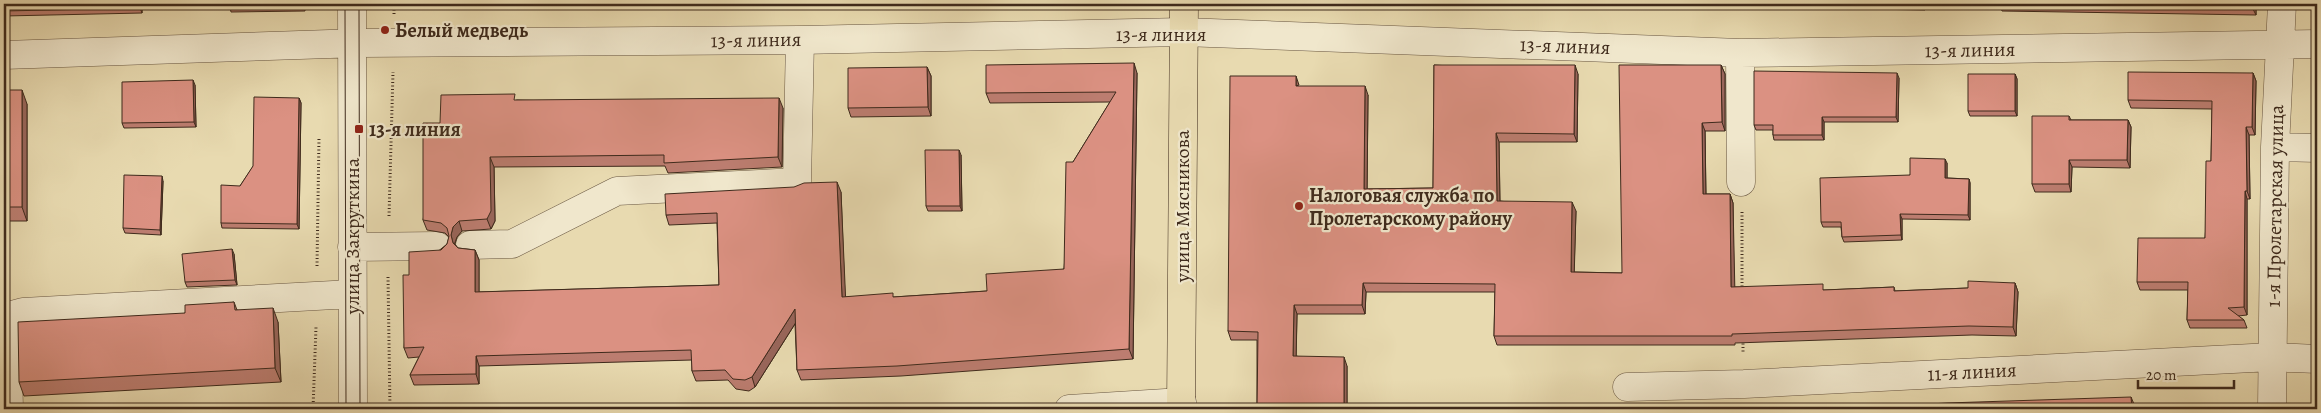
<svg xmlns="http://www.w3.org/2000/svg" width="2321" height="413" viewBox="0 0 2321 413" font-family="Alegreya,serif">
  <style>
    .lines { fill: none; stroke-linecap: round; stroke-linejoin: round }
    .minor-casing { stroke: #685641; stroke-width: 29 }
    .major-casing { stroke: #3e2a1c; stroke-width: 29 }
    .path { stroke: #3e2a1c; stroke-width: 3; stroke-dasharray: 1 2.5; stroke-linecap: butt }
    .minor { stroke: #f0e7cc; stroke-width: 28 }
    .major { stroke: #e8dab0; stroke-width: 28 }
    .tram { stroke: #3e2a1c; stroke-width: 1 }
    .wall { fill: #bc7d70; stroke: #3e2a1c }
    .shaded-wall { fill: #99665b; stroke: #3e2a1c }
    .building { fill: #db9182; stroke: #3e2a1c }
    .poi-dot { fill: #8f2418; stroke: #f0e7cc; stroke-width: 2 }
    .labels { text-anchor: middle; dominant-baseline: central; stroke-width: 4.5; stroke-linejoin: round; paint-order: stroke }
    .poi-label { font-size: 20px; font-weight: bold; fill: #3e2a1c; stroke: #f0e7cc; text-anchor: start }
    .street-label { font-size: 20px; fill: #3e2a1c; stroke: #f0e7cc }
  </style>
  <rect width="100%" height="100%" fill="#e8dab0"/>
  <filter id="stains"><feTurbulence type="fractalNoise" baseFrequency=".004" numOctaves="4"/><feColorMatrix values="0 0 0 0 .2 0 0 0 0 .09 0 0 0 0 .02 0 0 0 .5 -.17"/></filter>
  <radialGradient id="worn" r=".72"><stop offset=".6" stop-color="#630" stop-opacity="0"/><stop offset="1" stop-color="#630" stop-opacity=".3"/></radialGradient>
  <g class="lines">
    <defs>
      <path id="minor" d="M352,4L353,409
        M1740,53L1741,182
        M4,55L360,43L800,40L1183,32L1740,53L2317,44
        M2275,147L2317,148
        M470,245L512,244L617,191L797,182L800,40
        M352,247L437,246
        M1627,387L1744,384L2272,357L2317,359
        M9,409L7,326L12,315L23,312L352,294
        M1069,409L1182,402
        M2272,409L2275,147L2282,4"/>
      <path id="major" d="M1181,409L1184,4"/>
    </defs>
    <use href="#minor" class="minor-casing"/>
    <use href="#major" class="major-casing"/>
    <path class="path" d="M382,5L394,4
      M394,14V4
      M1742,212V291
      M389,216L393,72
      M317,266L319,137
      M388,277L390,409
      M1743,340V353
      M313,409L316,327"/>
    <use href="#minor" class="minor"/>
    <use href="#major" class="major"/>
    <path class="tram" d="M345,4L346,409
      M359,4L360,409"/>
  </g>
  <path class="wall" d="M4,4H142V13L4,16Z
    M305,4V11L231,12L230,7Z
    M566,4H729L567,7Z
    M1651,4H1694V7L1652,6Z
    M1753,4H1925V10L1755,7Z
    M2256,4V15L2002,11L2000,5Z
    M2317,4V12H2314L2313,7Z
    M1434,65L1578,74L1577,142H1499L1500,201L1576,211L1574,272L1622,273L1721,65L1725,74V131H1705L1706,194H1730L1733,203L1734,287L1825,290L1894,287L1895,291L1968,288L2015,283L2018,292L2016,336L1972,335L1735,343V345H1497L1494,336L1495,292H1366L1365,314H1297L1296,356L1347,366V409H1257V340H1231L1228,331L1368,95L1367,189L1433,188Z
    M927,67L931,76V116L851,117L848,108Z
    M1137,73L1133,359L901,376L801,380L797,370L795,324L755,387L749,391L736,389L728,380L696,381L692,371V360L479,366V384L414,385L410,375L419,357L408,358L404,348L409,275L447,244L449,237L445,233L427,230L423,220L440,123L517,100L783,108L782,167L668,173L665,166L494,167L495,221L491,229L462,231L457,237L455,244L458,248L475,250L479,260V292L719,285L717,223L669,225L666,215L841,192L845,297H894L987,291L1064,269L1073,162L1110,102L990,103L986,93Z
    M2253,73L2256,81L2255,135H2249L2250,199H2247V315L2238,316L2244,320L2247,328H2190L2187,320L2188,290H2140L2137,282L2205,238L2211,161L2212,109L2131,108L2128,100Z
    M2015,74L2017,79V116H1970L1968,111Z
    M1899,78L1898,122H1824V140H1774L1773,135V130H1756L1754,125Z
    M195,85L196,127L124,128L122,123Z
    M4,90L27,104V221H4Z
    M299,98L301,103L299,229L222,228L221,223L240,186Z
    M2069,116L2071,120H2128L2131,127L2130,168L2072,167L2071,192H2035L2032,184Z
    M961,155L962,211H928L926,206Z
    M1947,163V178L1969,179L1970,183V220L1902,219V240L1844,242L1842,237L1841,227H1823L1821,222L1910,175Z
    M163,181L161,235L125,233L123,228Z
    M234,254L237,285L187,287L185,282Z
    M234,302L237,310L278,322L281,382L24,396L19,382L185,313Z"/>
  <path class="shaded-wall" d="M140,4H142V13L140,8Z
    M1923,4H1925V10Z
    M2253,4H2256V15L2253,9Z
    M1134,63L1137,73L1133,359L1129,349Z
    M1575,65L1578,74L1577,142L1574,134Z
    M1721,65L1725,74V131L1722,122Z
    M927,67L931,76V116L928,107Z
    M1897,73L1899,78L1898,122L1896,117Z
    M2253,73L2256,81L2255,135L2252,127Z
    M2015,74L2017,79V116L2015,111Z
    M1296,76L1299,85L1296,86Z
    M193,80L195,85L196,127L194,122Z
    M1365,86L1368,95L1367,198L1364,189Z
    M22,90L27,104V221L22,207Z
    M299,98L301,103L299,229L297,224Z
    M779,98L783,108L782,167L778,157Z
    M1822,117L1824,122V140L1822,135Z
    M2128,120L2131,127L2130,168L2127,160Z
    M1702,123L1705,131L1706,203L1703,194Z
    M2246,127L2249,135L2250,199L2247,191Z
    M1496,133L1499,142L1500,210L1497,201Z
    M959,150L961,155L962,211L960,206Z
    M490,157L494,167L495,221L491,229L487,219Z
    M1945,159L1947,163V183L1945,178Z
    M2069,160L2072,167L2071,192L2069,184Z
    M162,176L163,181L161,235L160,230Z
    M1969,179L1970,183V220L1968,215Z
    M837,182L841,192L846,307L842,297Z
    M2245,191L2247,199V315L2244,307Z
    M1730,194L1733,203L1735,296L1731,287Z
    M1572,202L1576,211L1574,281L1571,272Z
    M1900,214L1902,219V240L1901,235Z
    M459,221L462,231L457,237L454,245L453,243L451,235L453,227Z
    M232,249L234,254L237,285L235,280Z
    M475,250L479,260V302L475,292Z
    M1363,283L1366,292L1365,314L1362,305Z
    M2015,283L2018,292L2016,336L2013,327Z
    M1294,305L1297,314L1296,365L1293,356Z
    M273,308L278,322L281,382L275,368Z
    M795,309L798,319L755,387L752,377Z
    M476,356L479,366V384L476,374Z
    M1344,357L1347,366V409H1344Z
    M2131,397L2134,404V409H2132Z"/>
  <path class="building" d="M4,4H140V8L4,11Z
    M229,4H303V6L230,7Z
    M2000,4H2253V9L2000,5Z
    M2312,4H2317V7H2313Z
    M1134,63L1129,349L897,366L797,370L795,309L752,377L745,380L733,379L725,370L692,371L691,350L476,356V374L410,375L424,347L404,348L403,275H409V252L441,250L447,244L449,236L447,228L441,223L423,220V123H440L441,95L515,94L514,100L779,98L778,157L664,163V155L490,157L491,211L487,219L459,221L453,227L451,235L453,243L458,248L475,250V292L719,285L717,213L666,215L665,194L794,187L804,183L837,182L842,297L893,293V297L987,291L986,274L1064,269L1066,162H1073L1116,92L986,93V65Z
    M1434,65H1575L1574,134L1496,133L1497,201L1572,202L1571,272L1622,273L1619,65H1721L1722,122L1702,123L1703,194H1730L1731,287L1823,284V290L1894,287V291L1968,288V281L2015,283L2013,327L1969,326L1732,334V336H1494L1495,284L1363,283L1362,305H1294L1293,356L1344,357V409H1257L1258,332L1228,331L1230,76H1296V86H1365L1364,189L1433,188Z
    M927,67L928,107L848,108V68Z
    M1754,71L1897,73L1896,117H1822V135H1773V125H1754Z
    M2128,72L2253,73L2252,127H2246L2247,191H2245L2244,307L2228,308L2244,320H2187L2188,282H2137L2138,238H2205L2206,161H2211L2212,101L2128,100Z
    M1968,74H2015V111H1968Z
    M193,80L194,122L122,123V82Z
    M4,90H22V207H4Z
    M254,97L299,98L297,224L221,223V185L240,186L253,166Z
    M2032,116H2069V120H2128L2127,160H2069V184H2032Z
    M925,150H959L960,206H926Z
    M1910,158L1945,159V178L1969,179L1968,215L1900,214L1901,235L1842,237L1841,222H1821L1820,178L1910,175Z
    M124,175L162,176L160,230L123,228Z
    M2316,189H2317V301H2316Z
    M232,249L235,280L185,282L182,254Z
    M234,302L235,310L273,308L275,368L19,382L18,322L185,313V305Z
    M2131,397L2132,409H1849L1895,408V406L1947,403Z"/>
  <g class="poi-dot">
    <circle cx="385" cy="30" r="5"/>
    <rect x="354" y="124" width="10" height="10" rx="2.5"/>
    <circle cx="1299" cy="206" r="5"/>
  </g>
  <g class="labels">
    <g class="poi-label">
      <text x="395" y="30">Белый медведь</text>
      <text x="369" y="129">13-я линия</text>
      <text x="1309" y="195">Налоговая служба по<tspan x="1309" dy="23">Пролетарскому району</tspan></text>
    </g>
    <g class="street-label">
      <text x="1161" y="34">13-я линия</text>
      <text transform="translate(756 40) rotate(-1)">13-я линия</text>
      <text transform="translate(1565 46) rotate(2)">13-я линия</text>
      <text transform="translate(1970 50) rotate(-1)">13-я линия</text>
      <text transform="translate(1182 206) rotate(-90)">улица Мясникова</text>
      <text transform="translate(2275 206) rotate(-89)">1-я Пролетарская улица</text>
      <text transform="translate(352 236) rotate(-90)">улица Закруткина</text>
      <text transform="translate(1972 372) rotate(-3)">11-я линия</text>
    </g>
  </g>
  <rect width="2321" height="413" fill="none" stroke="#e8dab0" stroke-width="20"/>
  <rect x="5" y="5" width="2311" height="403" fill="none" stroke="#3e2a1c" stroke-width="2.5"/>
  <rect x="10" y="10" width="2301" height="393" fill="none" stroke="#3e2a1c"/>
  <path d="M2138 380v8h96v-8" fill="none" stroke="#3e2a1c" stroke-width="2.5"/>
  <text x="2146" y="380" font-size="15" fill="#3e2a1c" stroke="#f0e7cc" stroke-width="4" paint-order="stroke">20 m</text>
  <rect width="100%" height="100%" filter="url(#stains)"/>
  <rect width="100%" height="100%" fill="url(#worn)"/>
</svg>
